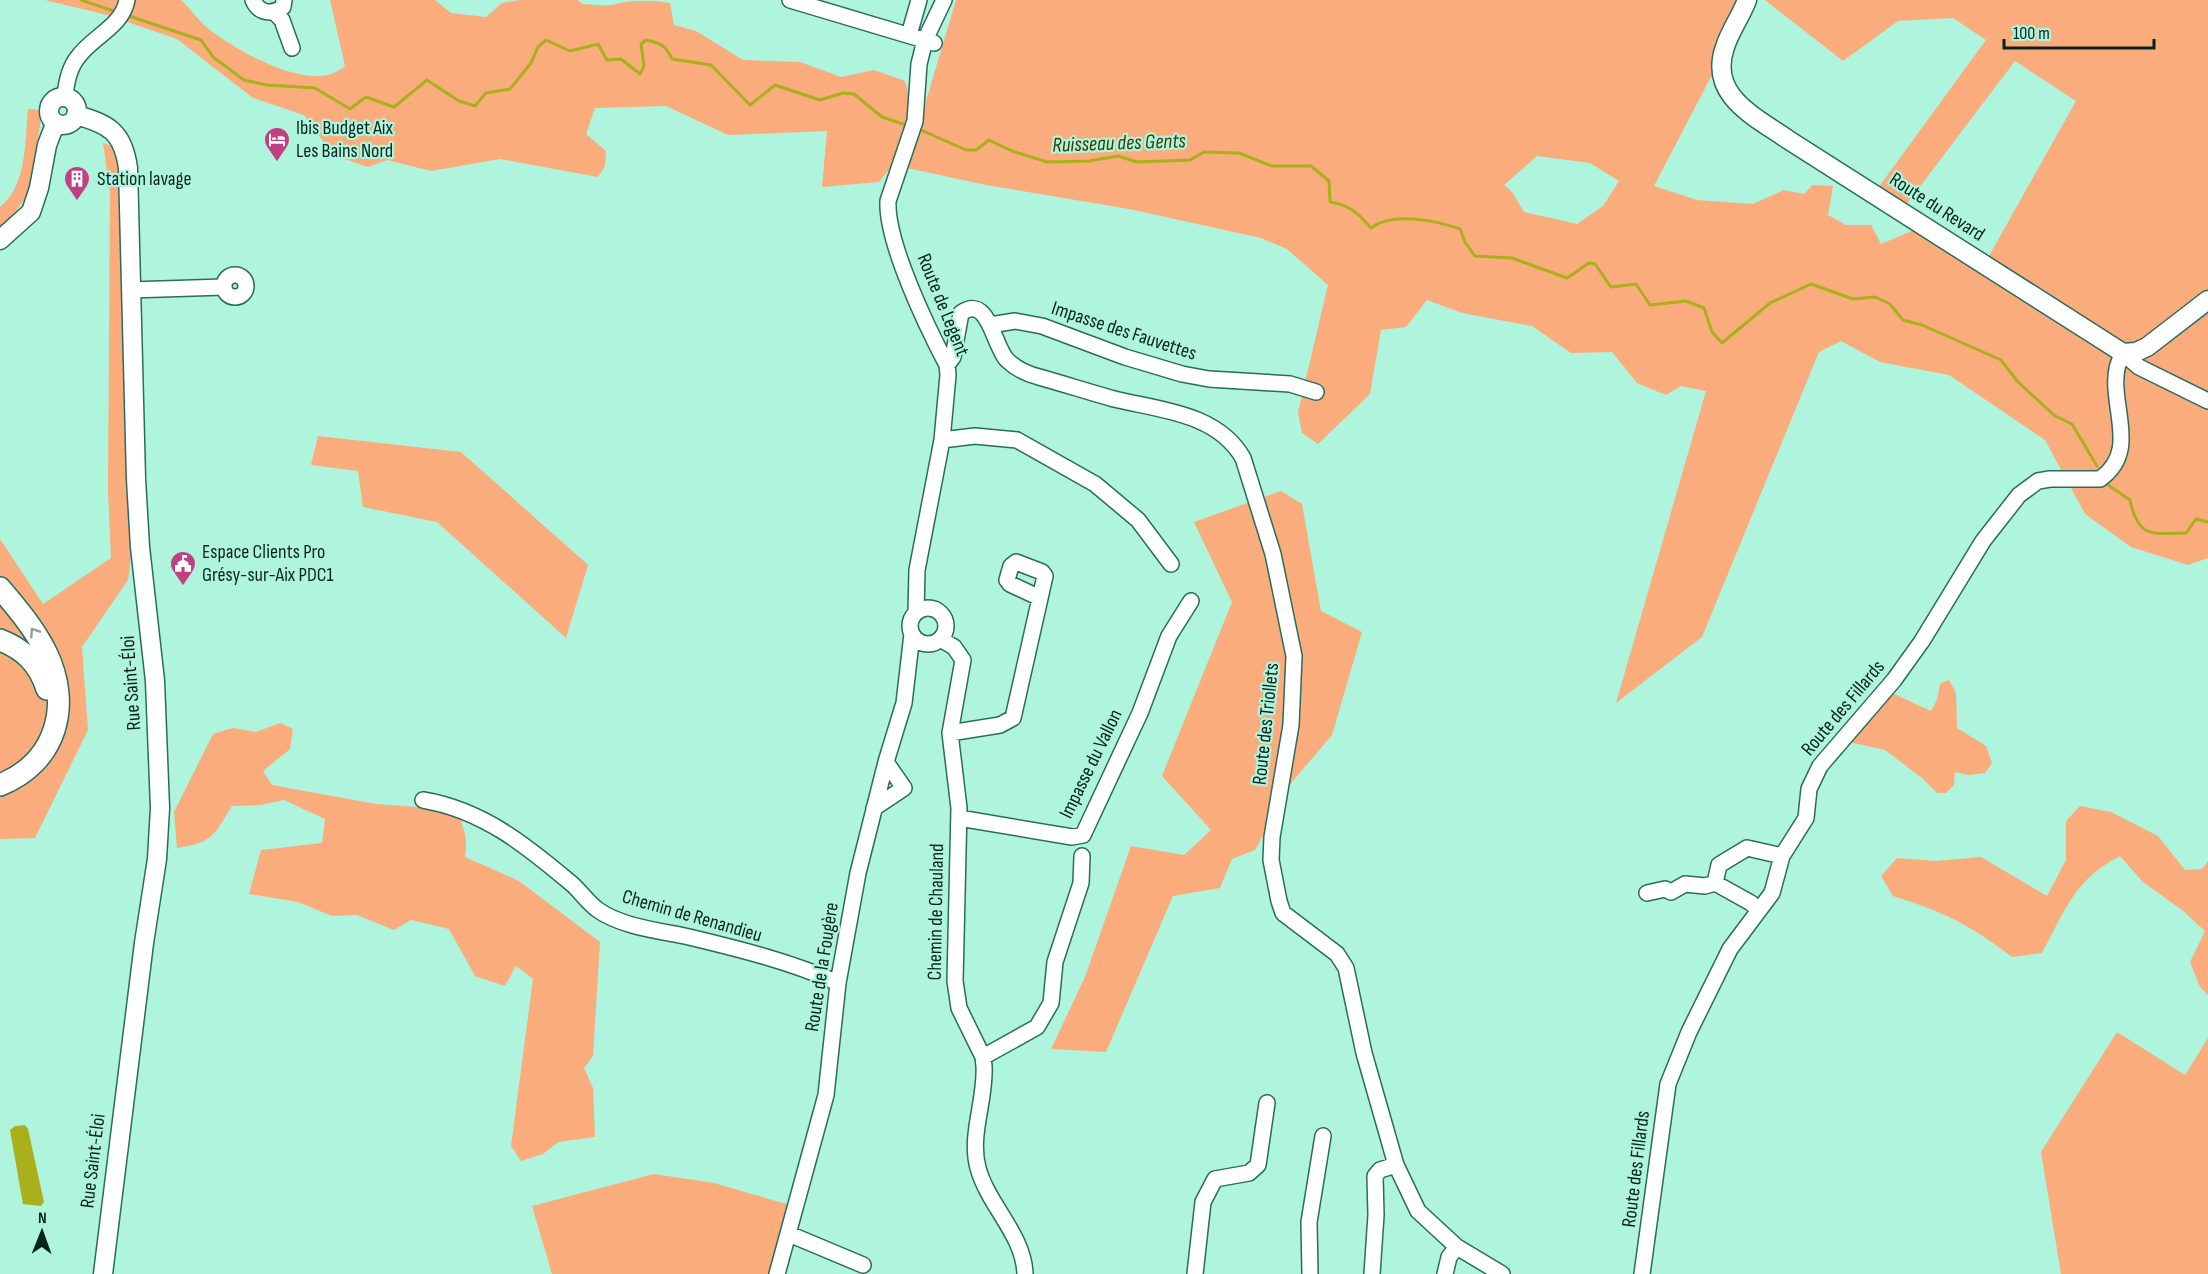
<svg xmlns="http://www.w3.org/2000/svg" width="2208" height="1274" viewBox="0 0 2208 1274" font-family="'Sofia Sans Condensed',sans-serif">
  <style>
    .green { fill: #faac7d; fill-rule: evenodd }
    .water { fill: #aaaf1c }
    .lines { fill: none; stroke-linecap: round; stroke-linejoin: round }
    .stream { stroke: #aaaf1c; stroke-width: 3 }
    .minor-casing { stroke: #296d5a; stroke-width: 18 }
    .major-casing { stroke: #296d5a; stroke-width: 21 }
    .highway-casing { stroke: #296d5a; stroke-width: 24 }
    .minor { stroke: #fff; stroke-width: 15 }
    .major { stroke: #fff; stroke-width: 18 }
    .highway { stroke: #fff; stroke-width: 21 }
    .oneway { stroke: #909d99 }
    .labels { text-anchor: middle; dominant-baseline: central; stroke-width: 4.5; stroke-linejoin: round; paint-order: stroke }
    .poi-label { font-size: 20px; fill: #08251d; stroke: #aff4dc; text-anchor: start }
    .street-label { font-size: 20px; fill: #08251d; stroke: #aff4dc }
    .water-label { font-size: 21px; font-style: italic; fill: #3a3c02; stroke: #aff4dc }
  </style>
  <rect width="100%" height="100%" fill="#aff4dc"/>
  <path class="green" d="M45,0H119L133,5L134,0H181C191,9 199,22 210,30C238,51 313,96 345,66L330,0H435L451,13L486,17L502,3L519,0H578L582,4C592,4 605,7 615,4C634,0 651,0 670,3L674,25L696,31L743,60L800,62L841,77L874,70L905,81L912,105L924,108L956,0H1751L1654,186L1697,200L1753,204L1784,190L1804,194L1812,185L1833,186L1828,215L1846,225H1871L1881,244L1921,227L1979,265L1989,256L2076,101L2015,61L1906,205L1878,188L1986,40L1953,18L1898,21L1843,61L1765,0H2208V558L2188,565L2131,547L2085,514L2045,440L1949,375L1880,362L1841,341L1819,352L1702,637L1616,703L1706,391L1681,386L1666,395L1637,383L1612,352L1571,353L1532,326L1462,313L1427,300L1406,327L1381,330L1370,394L1318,444L1302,433L1298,412L1328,285L1287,249L1261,238L1129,209L986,185L893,165L879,182L822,187L827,131L728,135L666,106L595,108L586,134L606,151L605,166L598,177L500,159L431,171L387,160L368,167L333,155L304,115L253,98L177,39L107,15ZM1537,156L1590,163L1619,181L1603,206L1577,224L1524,212L1512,192L1504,185Z
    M28,109L42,110L31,190L7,223L0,227V207C27,186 25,141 28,109Z
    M103,143L115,147L117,156L123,264L132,549L128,580L82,647L88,730L35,838L0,839V539L43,604L111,558L108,490L110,192Z
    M318,436L461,452L588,565L566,638L437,522L363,507L358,471L311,465Z
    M1281,491L1302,504L1321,611L1362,632L1332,735L1292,782L1255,850L1232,859L1220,888L1173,896L1106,1052L1051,1049L1085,977L1131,846L1184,855L1211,830L1162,776L1232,602L1194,522Z
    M1949,680L1956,693L1957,728L1986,746L1992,763L1985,773L1968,775L1955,772L1954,785L1946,793H1937L1922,778L1885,750L1849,742L1890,692L1931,711L1937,700L1940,684Z
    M280,723L293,729L290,749L263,771L272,785L376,804L456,810C464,826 468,839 465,857L519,881L600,942L593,1056L584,1068L593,1088L595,1137L558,1142L543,1154L521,1161L511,1146L533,979L516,966L505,986L475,976L449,929L411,920L394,930L357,915L332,916L298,902L249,894L261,850L322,843L325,819L284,800L261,805L232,806C213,836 214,842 177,848L174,812L213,734L233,728L256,732Z
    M2080,806L2111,812L2158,836L2185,870L2202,869L2208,861V995L2200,987L2190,962L2205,931L2182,910L2143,882L2120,856C2075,879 2065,910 2042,953L2012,957C1969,924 1944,912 1893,896L1881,876L1897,858L1936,861L1981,857L2047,896L2066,860V821Z
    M2117,1032L2185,1075L2208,1038V1274H2061L2041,1152Z
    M654,1174L714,1183L790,1205L772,1274H552L532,1206Z"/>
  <path class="water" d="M25,1125L28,1129L44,1202L41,1206L23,1204L10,1130L15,1126Z"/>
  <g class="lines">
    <path class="stream" d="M81,0L117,12
      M126,15L201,40L213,57L244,80L267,85L315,88L350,109L366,97L394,107L427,80L459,101L475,106L486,93L510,89L531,63L538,47L546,40L570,51L598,44L607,60L621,59L640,74L644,66L641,44L646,40C660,43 666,45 672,59L711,65L750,105L775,85L820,100L843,93L854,94L882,117L903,124
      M921,130L966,150H976L989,140L1012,151L1047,162L1089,161L1118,156L1137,162L1190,160L1204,152L1239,153L1272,166H1311L1329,181L1330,202C1350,205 1358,213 1371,228C1392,211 1437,221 1460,229L1465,242L1475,256L1512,258L1567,278L1589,263L1595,264L1611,287L1636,284L1650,305L1686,301L1704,308L1712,332L1722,343L1770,303L1811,284L1853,299L1875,297L1890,304L1903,320L1922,325L2001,360L2018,382L2055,416L2072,424L2097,466
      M2105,483L2130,500C2138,538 2151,534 2186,533L2196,519L2208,522"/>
    <defs>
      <path id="minor" d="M253,0C259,14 272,15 283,7L284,0
        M790,0L934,43
        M275,13L282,20L292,48
        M909,35L919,0
        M65,97C66,84 69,68 78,57C93,36 122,27 127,0
        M224 286a11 11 0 1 1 22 0a11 11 0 1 1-22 0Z
        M130,290L224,287
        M990,325L1015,321L1042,326L1125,357L1182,374L1209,379L1290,384L1316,392
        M947,365L953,357L961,313C989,294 993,345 1007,360C1016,369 1027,374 1039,377C1064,384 1089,392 1114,399C1160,410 1217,413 1243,458L1273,554L1294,656L1291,725L1272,837L1271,860L1279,901L1283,913L1337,954L1346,968L1364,1053L1396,1165L1418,1211L1457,1247L1502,1274
        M942,440L975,436L1017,440L1095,484L1138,520L1171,564
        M910 626a18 18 0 1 1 36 0a18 18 0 1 1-36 0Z
        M916,612L917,570L942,440L948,375L947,365C927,327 886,242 888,201L915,121L919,64L925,40L944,0
        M940,639L954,647L963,660L950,733L959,808L955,981L959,1008L983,1057L984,1066C986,1100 969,1135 978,1168C988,1205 1024,1235 1025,1274
        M950,733L1000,725L1013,718L1045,576L1042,572L1016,562L1011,566L1007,580L1010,584L1040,598
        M423,800C483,810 527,846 572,884C581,892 588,903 598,910C622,927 661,931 689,937C739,949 792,962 838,983
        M874,808L904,788L886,762
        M959,818L1072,837L1083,835L1140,713L1169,636L1191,601
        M1647,893L1665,889L1671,892L1685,884L1705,886L1715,883
        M1758,910L1751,903L1715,883L1719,865L1747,848L1782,856
        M983,1057L1037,1027L1051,1003L1055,962L1081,883L1082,856
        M789,1234L863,1265
        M777,1274L826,1095L838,983L858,873L886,762L904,703L912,634
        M1195,1274L1203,1202L1215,1179L1249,1173L1258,1165L1267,1103
        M1310,1274L1309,1222L1323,1136
        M1372,1274L1376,1215L1375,1176L1380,1170L1396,1165
        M1445,1274L1449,1257L1457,1247
        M1642,1274L1668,1084L1689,1032L1730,949L1772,893L1782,856L1806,818L1809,789L1820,766L1894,680L1922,641L1983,541L2019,495L2038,481L2050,479H2100C2146,447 2099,393 2123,353L2139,367L2208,401"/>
      <path id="major" d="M1747,0C1741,16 1730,31 1725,47C1708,95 1754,116 1787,139L2123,353L2136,352L2147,347L2208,300
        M49 111a14 14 0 1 1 28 0a14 14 0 1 1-28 0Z
        M76,115C109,124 123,132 128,168L136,479L140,547L155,681L160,808L157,859L144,943L103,1274
        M0,240L31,212L39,188L47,145L55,124"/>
      <path id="highway" d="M0,588C17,608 34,628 46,652C72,705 57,762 0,785
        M0,640C24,649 39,664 47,689"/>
    </defs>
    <use href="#minor" class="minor-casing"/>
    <use href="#major" class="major-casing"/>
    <use href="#highway" class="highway-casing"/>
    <use href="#minor" class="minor"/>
    <use href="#major" class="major"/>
    <use href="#highway" class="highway"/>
  </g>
  <defs><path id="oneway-chevron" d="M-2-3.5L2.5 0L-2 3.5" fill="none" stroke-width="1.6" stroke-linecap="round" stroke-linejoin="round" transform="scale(1.5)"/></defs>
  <use class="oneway" href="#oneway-chevron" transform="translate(34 632) rotate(-123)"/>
  <defs>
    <symbol id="hotel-pin" viewBox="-11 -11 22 30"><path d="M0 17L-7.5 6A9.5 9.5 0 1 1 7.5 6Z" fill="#c23f84" stroke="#aff4dc"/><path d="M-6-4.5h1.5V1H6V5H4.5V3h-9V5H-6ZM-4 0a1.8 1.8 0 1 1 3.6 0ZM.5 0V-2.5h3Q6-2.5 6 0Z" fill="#fff"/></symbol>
    <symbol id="building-pin" viewBox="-11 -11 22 30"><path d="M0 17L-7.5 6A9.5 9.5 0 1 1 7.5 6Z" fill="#c23f84" stroke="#aff4dc"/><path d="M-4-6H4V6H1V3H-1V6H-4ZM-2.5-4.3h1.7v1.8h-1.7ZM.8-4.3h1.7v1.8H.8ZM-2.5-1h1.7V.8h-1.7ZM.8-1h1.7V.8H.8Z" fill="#fff"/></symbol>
    <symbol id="civic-pin" viewBox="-11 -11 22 30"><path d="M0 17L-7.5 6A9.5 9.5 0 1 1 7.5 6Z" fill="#c23f84" stroke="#aff4dc"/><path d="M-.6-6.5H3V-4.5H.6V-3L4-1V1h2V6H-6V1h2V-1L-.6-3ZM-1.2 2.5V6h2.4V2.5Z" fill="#fff"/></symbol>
  </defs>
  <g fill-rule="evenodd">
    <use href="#hotel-pin" x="262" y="125" width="30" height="40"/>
    <use href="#building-pin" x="62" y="164" width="30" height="40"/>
    <use href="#civic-pin" x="168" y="549" width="30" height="40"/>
  </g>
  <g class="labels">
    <g class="poi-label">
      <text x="296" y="128">Ibis Budget Aix<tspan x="296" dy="23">Les Bains Nord</tspan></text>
      <text x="97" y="179">Station lavage</text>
      <text x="202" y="552">Espace Clients Pro<tspan x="202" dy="23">Grésy-sur-Aix PDC1</tspan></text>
    </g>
    <g class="street-label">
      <text transform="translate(1937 207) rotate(33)">Route du Revard</text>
      <text transform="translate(943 305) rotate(68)">Route de Legent</text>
      <text transform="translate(1124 331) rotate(18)">Impasse des Fauvettes</text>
      <text transform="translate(131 683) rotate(-94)">Rue Saint-Éloi</text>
      <text transform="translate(1843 708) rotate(-50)">Route des Fillards</text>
      <text transform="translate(1266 724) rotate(-84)">Route des Triollets</text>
      <text transform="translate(1091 764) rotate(-64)">Impasse du Vallon</text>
      <text transform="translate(936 912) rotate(-89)">Chemin de Chauland</text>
      <text transform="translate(692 916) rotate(16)">Chemin de Renandieu</text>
      <text transform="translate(822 967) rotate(-81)">Route de la Fougère</text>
      <text transform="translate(93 1161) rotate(-83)">Rue Saint-Éloi</text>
      <text transform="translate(1636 1169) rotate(-83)">Route des Fillards</text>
    </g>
    <g class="water-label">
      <text transform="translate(1119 143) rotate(-2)">Ruisseau des Gents</text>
    </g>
  </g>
  <g transform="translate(42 1232) rotate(1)" stroke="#aff4dc" stroke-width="4.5" paint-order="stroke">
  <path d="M0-4.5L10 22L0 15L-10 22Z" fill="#08251d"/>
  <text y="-9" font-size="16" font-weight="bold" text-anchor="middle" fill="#08251d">N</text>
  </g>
  <path d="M2004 39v9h150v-9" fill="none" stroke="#08251d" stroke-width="3"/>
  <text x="2013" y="39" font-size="18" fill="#08251d" stroke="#aff4dc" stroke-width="4.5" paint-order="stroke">100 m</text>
</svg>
